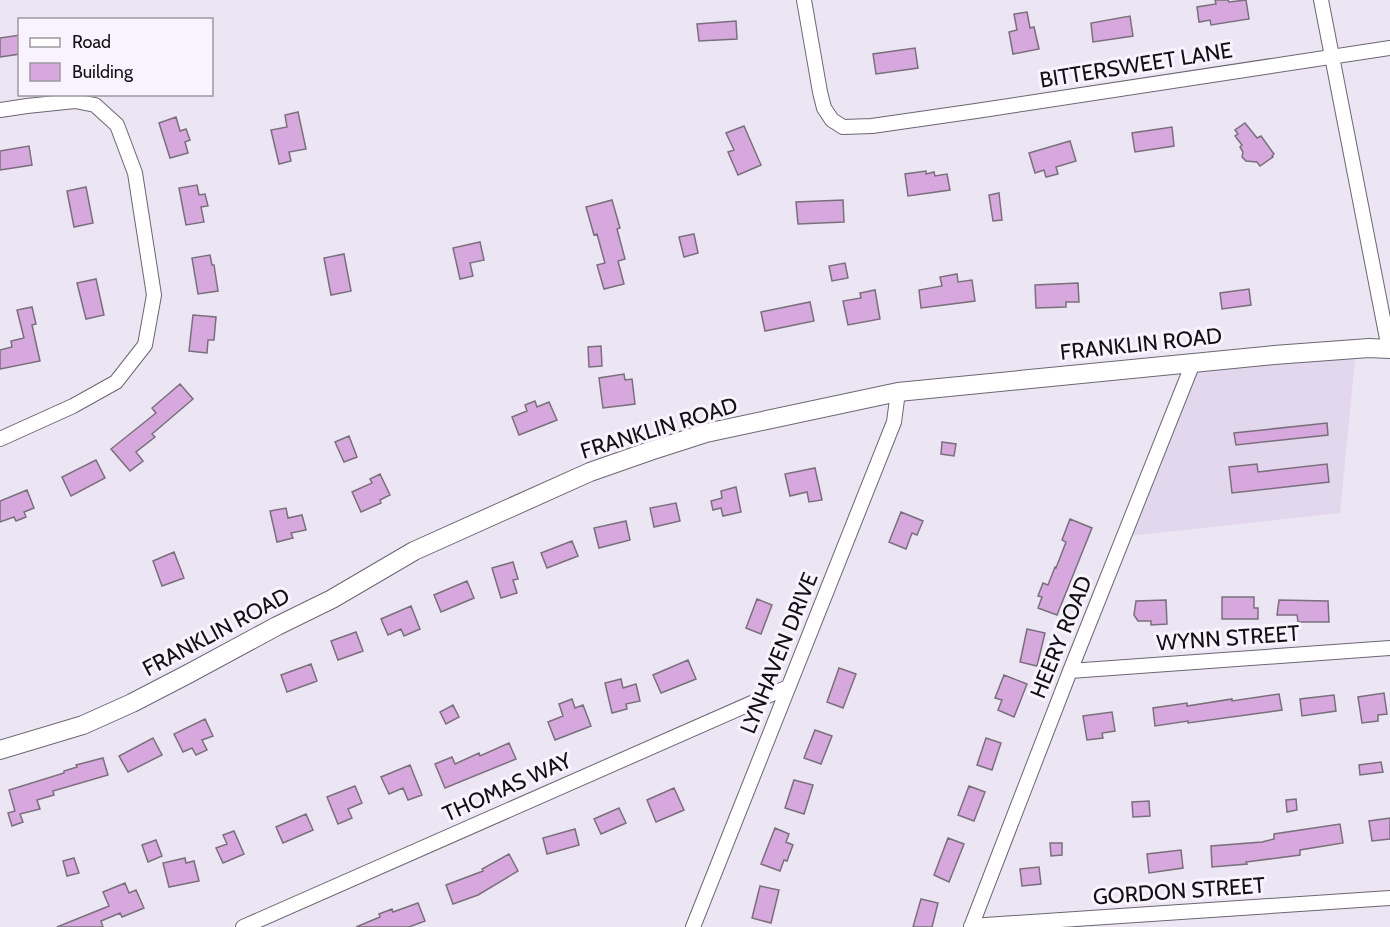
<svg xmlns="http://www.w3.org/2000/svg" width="1390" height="927" viewBox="0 0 1390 927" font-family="Cabin,sans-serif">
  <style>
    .built { fill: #e2d7ec }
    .building { fill: #d7a8dd; stroke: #79707b; stroke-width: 1.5 }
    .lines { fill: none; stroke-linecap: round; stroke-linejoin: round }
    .street-casing { stroke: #6c6672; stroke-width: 16 }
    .secondary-casing { stroke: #6c6672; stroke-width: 20 }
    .street { stroke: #fff; stroke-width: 14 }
    .secondary { stroke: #fff; stroke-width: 18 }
    .labels { text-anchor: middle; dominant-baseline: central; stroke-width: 6; stroke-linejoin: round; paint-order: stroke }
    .street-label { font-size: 22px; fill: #121014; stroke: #f8f3fe }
  </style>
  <rect width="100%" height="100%" fill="#ece5f3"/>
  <path class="built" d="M1356,349L1340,513L1128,536L1191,360Z"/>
  <path class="building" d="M1215,0H1228L1229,2L1246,0L1249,19L1211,25L1210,20L1199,22L1197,7L1216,4Z
    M1027,12L1030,28L1034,27L1039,49L1013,54L1009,32L1017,30L1014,14Z
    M1130,16L1133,36L1093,42L1091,23Z
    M736,21L737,39L699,41L697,24Z
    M20,35V54L0,57V38Z
    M915,48L918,68L876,74L873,54Z
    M298,112L306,149L289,152L291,161L279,164L271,130L287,127L285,115Z
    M176,117L180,131L186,129L190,140L185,142L188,153L170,158L159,123Z
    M1245,123L1257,138L1261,136L1274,154L1272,156L1273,157L1260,166L1257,162L1246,161L1242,157L1243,152L1240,147L1242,145L1235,136L1238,134L1235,130Z
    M744,126L761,165L738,175L728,152L734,150L726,133Z
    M1172,127L1174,146L1135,152L1132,133Z
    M1070,141L1076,161L1056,167L1058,174L1046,177L1044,170L1035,173L1029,153Z
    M29,146L32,165L0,170V151Z
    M926,171V174L934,172L935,176L947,174L950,190L908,196L905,174Z
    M197,185L199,195L205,194L208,206L201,207L204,222L186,225L179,188Z
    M86,187L93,223L74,227L67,191Z
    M999,193L1002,220L993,221L989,195Z
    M612,200L620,228L617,229L625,259L618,261L624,284L604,289L597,265L605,263L597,234L594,235L586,207Z
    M843,200L844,222L798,224L796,202Z
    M694,234L698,253L684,257L679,237Z
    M480,242L484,260L470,263L473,276L460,279L453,248Z
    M344,254L351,291L331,295L324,258Z
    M210,255L212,265H214L218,291L198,294L192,258Z
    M845,263L848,278L832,281L829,266Z
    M957,274L958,282L972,280L975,301L921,308L919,290L942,286L940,277Z
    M96,279L104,315L86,319L77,283Z
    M1078,283L1079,302H1066V307L1036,308L1035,285Z
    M1249,289L1251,305L1222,309L1220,293Z
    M875,290L880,319L848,325L843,301L861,298L860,293Z
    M810,302L814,321L765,331L761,312Z
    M32,307L36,324L32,325L40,361L0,369V350L12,347L11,341L24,338L17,310Z
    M193,315L216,317L214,340H208L207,353L189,351Z
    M601,346L602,366L589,367L588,347Z
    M624,374L625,380L632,379L635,404L603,408L599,378Z
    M180,384L193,399L152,434L155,437L136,452L143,461L130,471L111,449L156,413L152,408Z
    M535,401L537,407L549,402L557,420L519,435L512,417L527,411L525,405Z
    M1327,423L1328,435L1236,445L1234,433Z
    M349,436L357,457L344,462L335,442Z
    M942,442L956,444L954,456L941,454Z
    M96,460L105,478L71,496L62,477Z
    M1257,464L1258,472L1327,464L1329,482L1232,493L1229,467Z
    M815,468L822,500L809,502L807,492L790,496L785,474Z
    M380,474L390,495L380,500L381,503L361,512L352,492L372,483L370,479Z
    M736,487L741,512L723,516L721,508L713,510L711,501L722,498L721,491Z
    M27,490L34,508L24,512L26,517L16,521L14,517L0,522V501Z
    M676,503L680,521L654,527L650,508Z
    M286,508L288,518L302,515L306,530L291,533L293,538L277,542L270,511Z
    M901,512L923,521L917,535L912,533L906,549L889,542Z
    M1070,519L1092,528L1057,615L1038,608L1042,597L1038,596L1043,583L1048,585L1055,567L1056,568L1066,542L1062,540Z
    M626,521L630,540L599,548L594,528Z
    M572,541L578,556L547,568L541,553Z
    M174,552L184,578L162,586L153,561Z
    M513,562L518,579L513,580L517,593L501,598L492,568Z
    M467,581L474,598L441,612L434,595Z
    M1222,597H1254V608H1258V619H1222Z
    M757,599L772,605L761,634L746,628Z
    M1166,600L1167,624L1151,625V621H1138L1134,615L1136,601Z
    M1279,600L1328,601L1329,622H1298L1297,615H1277Z
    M411,606L420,629L404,636L401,629L388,635L381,619Z
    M1027,629L1045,633L1037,666L1020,662Z
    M356,632L363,651L338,660L331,641Z
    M688,660L696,679L661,693L653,675Z
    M311,664L317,681L287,692L281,675Z
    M839,668L856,674L843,708L827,702Z
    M1004,675L1027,684L1014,717L998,710L1002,700L995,698Z
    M621,679L623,688L636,684L640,701L626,704L627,709L612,713L605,683Z
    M1384,693L1387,714L1378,715V721L1362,723L1358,697Z
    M1279,694L1282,710L1188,723V721L1155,726L1153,708L1187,703V706L1232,699V701Z
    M1334,695L1336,711L1302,716L1300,699Z
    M572,699L575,708L583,705L591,726L555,740L548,722L563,716L559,704Z
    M453,705L459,717L446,724L440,712Z
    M1112,712L1115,731L1102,733L1103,738L1087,740L1083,716Z
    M205,719L213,736L202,740L207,750L196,755L192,748L183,752L174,734Z
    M815,730L832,736L821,764L804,758Z
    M153,738L162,755L128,772L119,756Z
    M986,738L1001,743L992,770L977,765Z
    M509,743L516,759L445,788L435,764L452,757L455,764L479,753L480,756Z
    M103,758L108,775L53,791L54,795L37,800L40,809L20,814L23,822L12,826L8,813L15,811L9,790L64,773V771L77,767L76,765Z
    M1381,762L1383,772L1360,775L1359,765Z
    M410,765L422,795L408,800L403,788L389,794L381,777Z
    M794,780L813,785L804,814L785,808Z
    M355,786L362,803L348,809L352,818L338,824L327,797Z
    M969,786L985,792L974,821L958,815Z
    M674,788L684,810L656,822L647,800Z
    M1296,799L1297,810L1287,812L1286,800Z
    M1149,801L1150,816L1133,817L1132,802Z
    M619,808L626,823L601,834L594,819Z
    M306,814L313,830L283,843L276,827Z
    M1390,818V839L1372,841L1369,821Z
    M1340,824L1343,843L1300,850V855L1246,862L1247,864L1212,867L1211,846L1262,842L1274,839V834Z
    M775,828L789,834L786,842L793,845L787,861L784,860L780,871L761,864Z
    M575,829L579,845L547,854L543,838Z
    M234,831L244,854L223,863L216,848L227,844L223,835Z
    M948,838L964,844L949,882L934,875Z
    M156,840L162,856L148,862L142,845Z
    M1050,843H1062V855L1051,856Z
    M1181,850L1183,868L1149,873L1147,854Z
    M509,854L518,871L478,895L453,904L446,885L483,871L482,869Z
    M74,858L79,873L67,876L63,861Z
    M185,858L186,863L194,861L199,881L169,887L163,863Z
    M1039,867L1041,884L1022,886L1020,869Z
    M125,883L129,893L136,890L144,908L122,917L120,913L101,921L103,927H57L109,906L103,892Z
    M760,886L779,890L771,923L752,918Z
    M921,899L938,903L932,927H913Z
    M418,903L425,921L409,927H356L380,917L379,914L392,909L393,912Z"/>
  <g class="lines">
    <defs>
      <path id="street" d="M804,0L820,92L824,108L832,120L843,127L872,126L976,111L1390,48
        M1321,0L1389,349
        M0,110L27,106L75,101L95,105L117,125L135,173L154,295L145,345L116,382L73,406L0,439
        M1070,671L1390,648
        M971,926L1390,898
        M243,927L788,687
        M693,927L894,422L898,392
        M971,927L1070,671L1193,363"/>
      <path id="secondary" d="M0,750L83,725L132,703L188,674L277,626L332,599L414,551L590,472L650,451L706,433L898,392L1274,355L1369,348L1390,349"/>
    </defs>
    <use href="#street" class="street-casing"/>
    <use href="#secondary" class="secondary-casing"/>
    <use href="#street" class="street"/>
    <use href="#secondary" class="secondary"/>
  </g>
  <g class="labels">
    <g class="street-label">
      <text transform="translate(1136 65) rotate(-9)">BITTERSWEET LANE</text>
      <text transform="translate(1141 344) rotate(-6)">FRANKLIN ROAD</text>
      <text transform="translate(659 428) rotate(-17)">FRANKLIN ROAD</text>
      <text transform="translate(216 632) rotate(-28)">FRANKLIN ROAD</text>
      <text transform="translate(1061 637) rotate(-68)">HEERY ROAD</text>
      <text transform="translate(1228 638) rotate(-4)">WYNN STREET</text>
      <text transform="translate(779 653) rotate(-68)">LYNHAVEN DRIVE</text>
      <text transform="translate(507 787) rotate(-24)">THOMAS WAY</text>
      <text transform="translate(1179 891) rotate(-4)">GORDON STREET</text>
    </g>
  </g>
  <rect x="18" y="18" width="195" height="78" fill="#f8f3fe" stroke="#9c98a0" stroke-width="1.5"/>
  <rect x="30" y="38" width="30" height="9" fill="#ffffff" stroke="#9c98a0" stroke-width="1.5"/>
  <text x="72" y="48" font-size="18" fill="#121014">Road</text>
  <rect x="30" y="63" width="30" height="18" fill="#d7a8dd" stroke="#9c98a0" stroke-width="1.5"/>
  <text x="72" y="78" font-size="18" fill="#121014">Building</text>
</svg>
